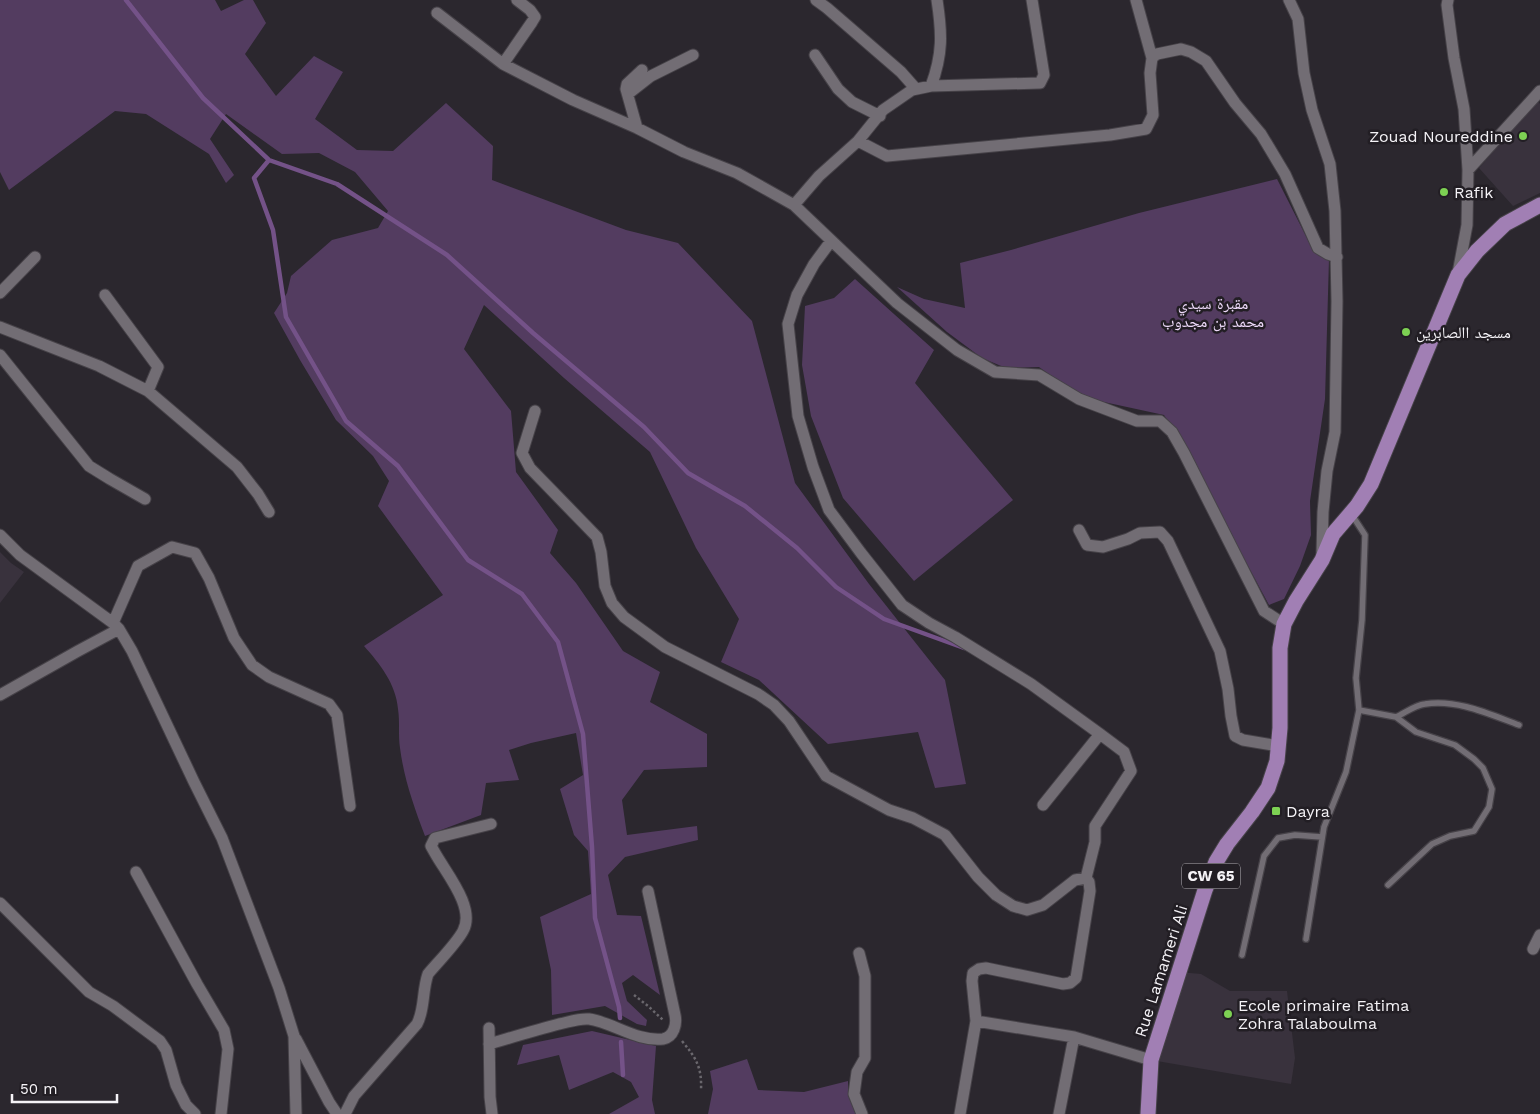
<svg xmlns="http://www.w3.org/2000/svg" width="1540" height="1114" viewBox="0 0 1540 1114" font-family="'Work Sans','Noto Naskh Arabic',sans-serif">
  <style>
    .built { fill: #39323d }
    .green { fill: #533c60 }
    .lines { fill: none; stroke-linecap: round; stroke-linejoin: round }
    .stream { stroke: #745288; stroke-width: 4.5 }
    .service-casing { stroke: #464248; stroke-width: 8 }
    .minor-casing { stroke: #464248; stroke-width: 13 }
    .primary-casing { stroke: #464248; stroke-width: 17 }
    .path { stroke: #6a676d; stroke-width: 2.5; stroke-dasharray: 2.5 2.5; stroke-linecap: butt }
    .service { stroke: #726d74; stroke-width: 5.5 }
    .minor { stroke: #726d74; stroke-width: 11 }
    .primary { stroke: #a17fb4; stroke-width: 15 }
    .poi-dot { fill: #7dd153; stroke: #221e24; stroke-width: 2 }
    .labels { text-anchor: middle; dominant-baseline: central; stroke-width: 5; stroke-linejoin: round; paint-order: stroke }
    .shield { fill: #221e24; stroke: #b6b3b8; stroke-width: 1 }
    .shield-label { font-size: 15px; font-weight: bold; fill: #f5f3f7 }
    .poi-label { font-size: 16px; fill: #f5f3f7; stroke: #221e24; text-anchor: start }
    .park-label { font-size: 16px; fill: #edd9f9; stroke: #221e24 }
    .street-label { font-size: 16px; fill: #f5f3f7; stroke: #221e24 }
  </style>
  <rect width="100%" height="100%" fill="#2b272e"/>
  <path class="built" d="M1537,100L1540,104V193L1513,206L1479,168Z
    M0,552L11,563L24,572L0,603Z
    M1179,972L1201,974L1230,991H1287L1295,1058L1291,1084L1151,1060Z"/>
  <path class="green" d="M0,0H215L221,11L244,0H253L266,23L245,54L276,96L314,56L343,72L315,119L357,150L393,151L446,103L493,146L492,180L626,230L678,243L752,321L795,483L869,584L945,680L966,784L935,788L918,732L828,744L759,680L721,662L739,619L696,548L650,452L564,378L484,305L464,349L511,411L516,472L558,530L550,553L576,583L623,651L660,672L650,702L707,734V767L644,770L622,800L627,835L697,826L698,840L625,857L608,875L617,915L641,916L660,995L633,975L622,983L627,1001L647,1020L646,1026L637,1024L605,1006L552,1015L551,970L540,917L591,894L588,851L574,835L560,789L583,775L576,733L531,743L509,750L519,780L486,783L481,815L425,836C414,807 404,779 400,748C398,735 400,722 398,709C396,684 380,664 364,646L443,595L378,506L389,481L373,456L336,420L300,360L274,313L287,293L291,276L332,240L378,228L388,211L355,172L319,153L282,154L226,114L210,139L234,175L226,183L209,154L146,114L115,111L9,190L0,172Z
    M1277,179L1313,250L1329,259L1325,399L1310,501L1311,535L1300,566L1284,599L1269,605L1178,436L1164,415L1090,399L1064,385L1039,367L1006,368L982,358L947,332L897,287L924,299L965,308L960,263L1011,250L1139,213Z
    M855,279L934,350L915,383L1013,500L914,581L843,498L811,416L802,365L805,306L834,298Z
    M592,1031L656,1046L652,1100L655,1114H609L639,1097L631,1082L613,1072L569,1090L559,1055L517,1065L523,1045Z
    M747,1059L758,1090L804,1092L848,1081V1092L857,1114H708L713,1089L710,1071Z"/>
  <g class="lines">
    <path class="stream" d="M126,0L203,98L269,160L337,184L447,255L533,333L644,427L688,473L745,506L797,548L836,587L884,619L964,648
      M269,160L254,178L273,230L286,317L346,421L398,466L468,560L522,594L558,642L583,734L592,847L595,918L619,1007L620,1018
      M621,1042L623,1075"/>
    <defs>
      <path id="service" d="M1359,710L1396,717L1416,732L1455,745L1474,759L1483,768L1492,789L1489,807L1474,831L1450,836L1432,844L1388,885
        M1396,717C1405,713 1415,705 1425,704C1457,699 1489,714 1519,725
        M1306,939L1324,827L1346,772L1359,710L1356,678L1362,620L1365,535L1352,515
        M1242,955L1264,856L1278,838L1295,835L1322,837"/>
      <path id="minor" d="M816,0L827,8L901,72L916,89
        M1136,0L1152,58
        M1289,0L1298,19L1304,73L1312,110L1330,164L1335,211L1337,301L1335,432L1327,471L1323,512L1322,553
        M1448,0L1447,5L1454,58L1464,109L1468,170L1467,225L1458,273
        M437,13L503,64L573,100L637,128L684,152L737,173L794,205L897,303L957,350L995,372L1039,375L1079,399L1137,421H1160L1172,432L1184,453L1264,611L1284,624
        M815,55L838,89L852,102L880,116
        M503,64L532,22L535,17L530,10L517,0
        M931,86C943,54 942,33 937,0
        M628,94L651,76L693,55
        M637,128L626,89L627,84L642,70
        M858,141L883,110L912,90L931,86L1040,83L1044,75L1032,0
        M1468,170L1540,91
        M794,205L819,176L858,141L887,156L1110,135L1146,129L1153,115L1150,73L1152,58L1157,54L1181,49L1191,52L1206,61L1235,103L1261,134L1285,174L1318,248L1328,254L1337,257
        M831,241L814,264L797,295L788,324L798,416L813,467L829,510L861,553L902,605L929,623L955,637L1031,684L1100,734L1124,752L1131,771L1095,826V842L1086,878
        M0,293L35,257
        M105,295L158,367L148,391
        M0,327L99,366L148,391L237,467L258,494L269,512
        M0,355L89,466L110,479L145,499
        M535,411L522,453L530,468L597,537L601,552L605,586L612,603L624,617L665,647L758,694L774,705L789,721L826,776L889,810L913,818L945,835L978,877L996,895L1013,906L1027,910L1043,905L1075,880L1086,878L1089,882L1090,891L1076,978L1070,983L1063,984L986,968L979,969L973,973L972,981L976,1021
        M1079,530L1087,545L1103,547L1128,539L1140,533L1160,532L1168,541L1220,651L1228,689L1231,716L1235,736L1243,740L1279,746
        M0,535L20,555L113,623L119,629L132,651L194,782L222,838L279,988L294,1036L296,1114
        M113,623L138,566L172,547L195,553L209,578L234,638L252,665L269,677L329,704L337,715L350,806
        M0,695L78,651L119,629
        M1043,805L1100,734
        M136,872L197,984L224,1030L228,1049L221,1114
        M0,903L89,992L113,1006L160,1041L166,1050L176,1085L186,1105L195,1114
        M1533,949L1540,935
        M859,953L865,976V1058L857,1072L854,1094L862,1114
        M489,1028L490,1097L492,1114
        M296,1039L329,1102L337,1114
        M489,1044C513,1037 536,1030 559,1024C569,1022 579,1018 589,1019C612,1022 637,1042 663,1039C674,1037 677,1024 675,1015L648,891
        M345,1114L354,1096L417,1024C425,1009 422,991 428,974C438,962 456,944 463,931C476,908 446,873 435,853L431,846L435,838L491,824
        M960,1114L976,1021L1074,1037L1151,1060
        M1059,1114L1074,1037"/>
      <path id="primary" d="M1148,1114L1151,1060L1205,890L1216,862L1227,844L1252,812L1268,788L1277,761L1280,728V648L1284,624L1296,601L1322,560L1333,534L1357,506L1371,484L1458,275L1477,251L1505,224L1540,205"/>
    </defs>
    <use href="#service" class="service-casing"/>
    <use href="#minor" class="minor-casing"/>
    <use href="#primary" class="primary-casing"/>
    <path class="path" d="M634,995L648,1006L663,1020
      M682,1041C696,1058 702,1067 701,1090"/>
    <use href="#service" class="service"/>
    <use href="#minor" class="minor"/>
    <use href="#primary" class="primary"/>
  </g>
  <g class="poi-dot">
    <circle cx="1523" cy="136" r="5"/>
    <circle cx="1444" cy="192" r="5"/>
    <circle cx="1406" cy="332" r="5"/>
    <rect x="1271" y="806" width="10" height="10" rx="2.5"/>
    <circle cx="1228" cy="1014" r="5"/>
  </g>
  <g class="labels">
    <rect class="shield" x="1182" y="863.5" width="58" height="25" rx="4"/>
    <g class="shield-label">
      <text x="1211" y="876">CW 65</text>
    </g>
    <g class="poi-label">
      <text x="1513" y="136" text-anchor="end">Zouad Noureddine</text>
      <text x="1454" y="192">Rafik</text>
      <text x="1416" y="332">مسجد االصابرين</text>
      <text x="1286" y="811">Dayra</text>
      <text x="1238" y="1005">Ecole primaire Fatima<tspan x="1238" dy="18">Zohra Talaboulma</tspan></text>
    </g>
    <g class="park-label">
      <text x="1213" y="303">مقبرة سيدي<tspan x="1213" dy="18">محمد بن مجدوب</tspan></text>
    </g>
    <g class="street-label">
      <text transform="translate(1161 971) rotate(-72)">Rue Lamameri Ali</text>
    </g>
  </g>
  <path d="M12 1094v8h105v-8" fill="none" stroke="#f5f3f7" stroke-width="2.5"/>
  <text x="20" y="1094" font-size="15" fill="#f5f3f7" stroke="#221e24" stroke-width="4" paint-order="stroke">50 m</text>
</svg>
